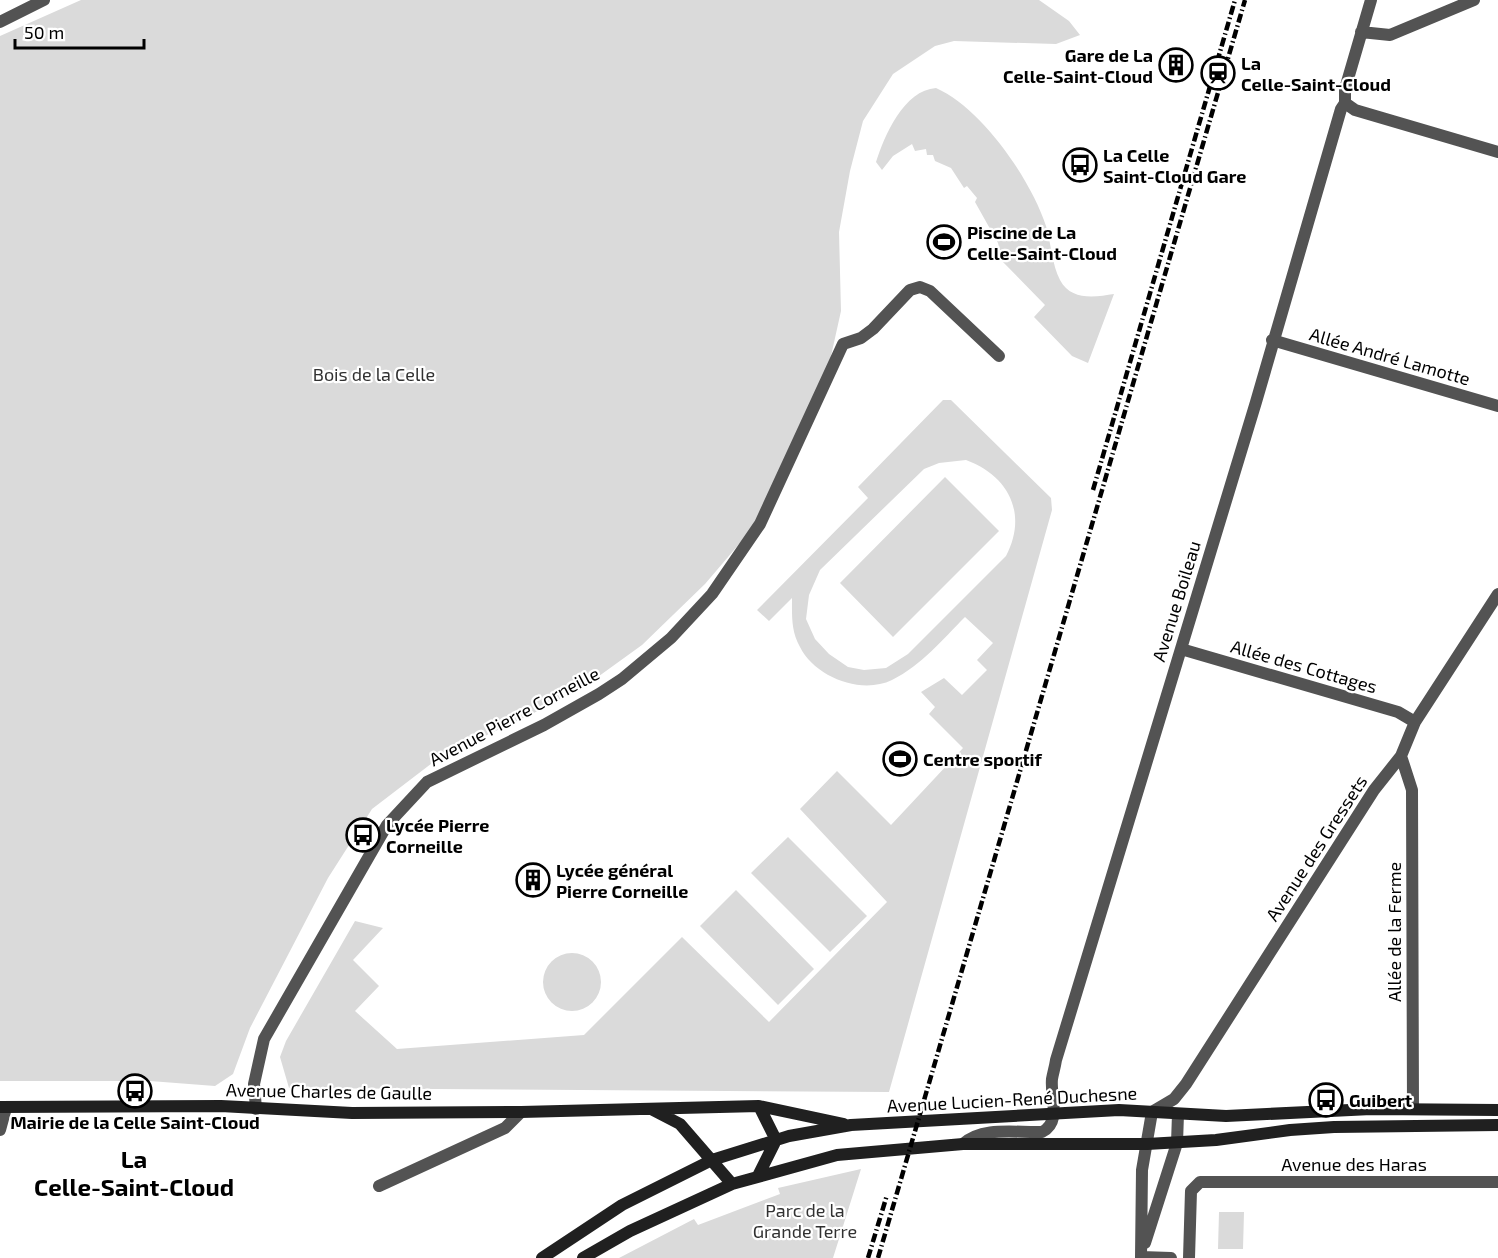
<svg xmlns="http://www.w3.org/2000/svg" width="1498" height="1258" viewBox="0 0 1498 1258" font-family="'Exo 2',sans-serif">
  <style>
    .green { fill: #dadada; fill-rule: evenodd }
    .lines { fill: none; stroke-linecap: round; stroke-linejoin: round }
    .street { stroke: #535353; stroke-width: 12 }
    .secondary { stroke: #202020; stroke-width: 12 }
    .rail { stroke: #000; stroke-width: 4.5; stroke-dasharray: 9 3 1.5 3; stroke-linecap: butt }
    .labels { text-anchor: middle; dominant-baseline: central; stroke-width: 4.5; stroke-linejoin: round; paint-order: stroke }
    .poi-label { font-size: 18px; font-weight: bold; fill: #000; stroke: #fff; text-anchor: start }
    .street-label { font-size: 18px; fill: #000; stroke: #fff }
    .park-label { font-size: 18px; fill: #313131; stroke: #fff }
    .district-label { font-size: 24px; font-weight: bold; fill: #000; stroke: #fff }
  </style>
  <rect width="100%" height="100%" fill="#fff"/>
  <path class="green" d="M81,0H1039L1069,21L1080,35L1056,44L954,41L935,46L893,74L863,121L850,171L839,232L841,311L829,365L757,523L705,584L642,645L588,684L530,715L440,757L372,809L328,878L250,1028L233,1074L215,1086L150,1081H0V36Z
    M936,88C982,108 1031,180 1046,226C1051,243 1052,265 1060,280C1071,301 1095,297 1114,294L1088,363L1072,356L1034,317L1045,305L1003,262L998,243L975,202L977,198L967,186L964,188L951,168L935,161L933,155H927L926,149L915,151L912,144L893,156L882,170L876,162C884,136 904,90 936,88Z
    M943,400H951L1051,498L1052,510L889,1092L289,1088L280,1057L286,1041L355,921L383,928L353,960L379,986L355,1011L397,1049L584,1035L682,937L769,1022L887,902L800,809L837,771L891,825L963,748L929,714L935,707L921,692L944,678L962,695L987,670L977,660L993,643L965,617C942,640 922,665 892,680C861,695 815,677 800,647C791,631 792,616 792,598L769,621L757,610L868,498L858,487ZM966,460C1009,476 1028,514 1006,556L908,654L886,668L864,670L848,667L829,654L815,639L806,619L809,595L820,570L924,469L939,463Z
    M945,477L999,531L893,637L840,583Z
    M788,837L867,916L830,952L751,873Z
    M736,890L814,969L778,1005L700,926Z
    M543 982a29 29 0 1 1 58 0a29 29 0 1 1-58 0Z
    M861,1169L833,1258H619L694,1219L698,1225L780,1194L778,1188Z
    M1219,1212H1244L1243,1249H1218Z"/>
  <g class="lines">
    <path class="street" d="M0,22L44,0
      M1361,32L1390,35L1474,0
      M1345,103L1355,110L1498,152
      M1272,340L1498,406
      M1181,649L1398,712L1415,722
      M1401,756L1412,790L1413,1109
      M256,1109L254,1084L264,1039L387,825L427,782L544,725L599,694L622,679L671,638L712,594L760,524L843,344L861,338L873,329L910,290L920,287L930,291L999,356
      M0,1130L6,1108
      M963,1144C983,1126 1016,1133 1042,1132C1062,1122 1050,1096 1052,1079C1053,1073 1055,1067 1056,1060L1256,402L1341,109L1345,103V89L1371,0
      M379,1186L505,1128L521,1112
      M1145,1243L1177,1143L1178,1114
      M1141,1257L1142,1170L1152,1112L1174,1099L1186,1084L1374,790L1401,756L1415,722L1498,594
      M1141,1257L1171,1258
      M1189,1258L1191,1191L1200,1182H1498"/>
    <path class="secondary" d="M0,1107L221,1106L352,1113L521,1112L759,1106L844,1124
      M653,1110L680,1124L732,1184
      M758,1176L776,1140L759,1106
      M542,1258L622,1205L712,1160L789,1136L851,1125L1119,1110L1226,1116L1371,1109L1498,1110
      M583,1258L630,1231L732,1184L837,1155L963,1144H1147L1216,1140L1290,1130L1334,1127L1498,1125"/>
    <path class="rail" d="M1093,490L1235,0
      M868,1258L887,1195
      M878,1258L1245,0"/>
  </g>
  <defs>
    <symbol id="building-ring" viewBox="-11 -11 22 22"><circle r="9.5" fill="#fff" stroke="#000" stroke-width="1.5"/><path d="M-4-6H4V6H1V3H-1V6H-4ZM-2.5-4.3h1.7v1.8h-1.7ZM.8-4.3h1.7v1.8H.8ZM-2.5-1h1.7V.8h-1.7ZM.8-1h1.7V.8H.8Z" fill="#000"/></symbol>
    <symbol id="station-ring" viewBox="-11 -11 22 22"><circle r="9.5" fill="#fff" stroke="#000" stroke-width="1.5"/><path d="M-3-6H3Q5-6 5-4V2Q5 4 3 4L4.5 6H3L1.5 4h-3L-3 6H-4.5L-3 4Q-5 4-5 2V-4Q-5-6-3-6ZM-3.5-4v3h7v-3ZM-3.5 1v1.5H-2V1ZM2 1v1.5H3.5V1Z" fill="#000"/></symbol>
    <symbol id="bus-ring" viewBox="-11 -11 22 22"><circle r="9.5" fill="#fff" stroke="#000" stroke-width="1.5"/><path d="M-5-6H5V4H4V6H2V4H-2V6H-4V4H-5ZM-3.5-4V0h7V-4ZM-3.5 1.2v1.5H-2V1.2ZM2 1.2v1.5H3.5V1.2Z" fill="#000"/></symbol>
    <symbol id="stadium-ring" viewBox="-11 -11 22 22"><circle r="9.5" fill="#fff" stroke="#000" stroke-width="1.5"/><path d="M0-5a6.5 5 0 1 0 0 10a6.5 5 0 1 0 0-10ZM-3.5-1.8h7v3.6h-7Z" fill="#000"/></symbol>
  </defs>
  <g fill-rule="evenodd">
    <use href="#building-ring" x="1157" y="46" width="38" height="38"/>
    <use href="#station-ring" x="1199" y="54" width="38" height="38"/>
    <use href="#bus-ring" x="1061" y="146" width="38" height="38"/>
    <use href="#stadium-ring" x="925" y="223" width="38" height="38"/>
    <use href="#stadium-ring" x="881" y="740" width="38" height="38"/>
    <use href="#bus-ring" x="344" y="816" width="38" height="38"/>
    <use href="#building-ring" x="514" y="861" width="38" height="38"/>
    <use href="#bus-ring" x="116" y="1072" width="38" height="38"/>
    <use href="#bus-ring" x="1307" y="1081" width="38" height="38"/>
  </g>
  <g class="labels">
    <g class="poi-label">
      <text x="1153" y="55" text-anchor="end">Gare de La<tspan x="1153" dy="21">Celle-Saint-Cloud</tspan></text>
      <text x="1241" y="63">La<tspan x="1241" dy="21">Celle-Saint-Cloud</tspan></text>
      <text x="1103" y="155">La Celle<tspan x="1103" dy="21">Saint-Cloud Gare</tspan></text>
      <text x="967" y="232">Piscine de La<tspan x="967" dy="21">Celle-Saint-Cloud</tspan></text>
      <text x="923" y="759">Centre sportif</text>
      <text x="386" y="825">Lycée Pierre<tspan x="386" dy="21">Corneille</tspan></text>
      <text x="556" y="870">Lycée général<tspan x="556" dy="21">Pierre Corneille</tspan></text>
      <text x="1349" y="1100">Guibert</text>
      <text x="135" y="1122" text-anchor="middle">Mairie de la Celle Saint-Cloud</text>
    </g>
    <g class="street-label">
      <text transform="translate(1390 356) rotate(16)">Allée André Lamotte</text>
      <text transform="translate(1176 601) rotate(-73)">Avenue Boileau</text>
      <text transform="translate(1304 666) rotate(16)">Allée des Cottages</text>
      <text transform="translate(514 716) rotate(-28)">Avenue Pierre Corneille</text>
      <text transform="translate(1316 848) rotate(-57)">Avenue des Gressets</text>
      <text transform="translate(1394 932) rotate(-90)">Allée de la Ferme</text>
      <text transform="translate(329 1091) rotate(1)">Avenue Charles de Gaulle</text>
      <text transform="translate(1012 1099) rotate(-3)">Avenue Lucien-René Duchesne</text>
      <text x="1354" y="1164">Avenue des Haras</text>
    </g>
    <g class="park-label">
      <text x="374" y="374">Bois de la Celle</text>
      <text x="805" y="1210">Parc de la<tspan x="805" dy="21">Grande Terre</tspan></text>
    </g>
    <g class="district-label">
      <text x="134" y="1158">La<tspan x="134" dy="28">Celle-Saint-Cloud</tspan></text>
    </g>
  </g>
  <path d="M15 39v9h129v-9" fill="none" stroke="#000000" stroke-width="3"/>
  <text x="24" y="39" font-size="18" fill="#000000" stroke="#ffffff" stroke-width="4.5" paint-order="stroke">50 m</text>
</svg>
